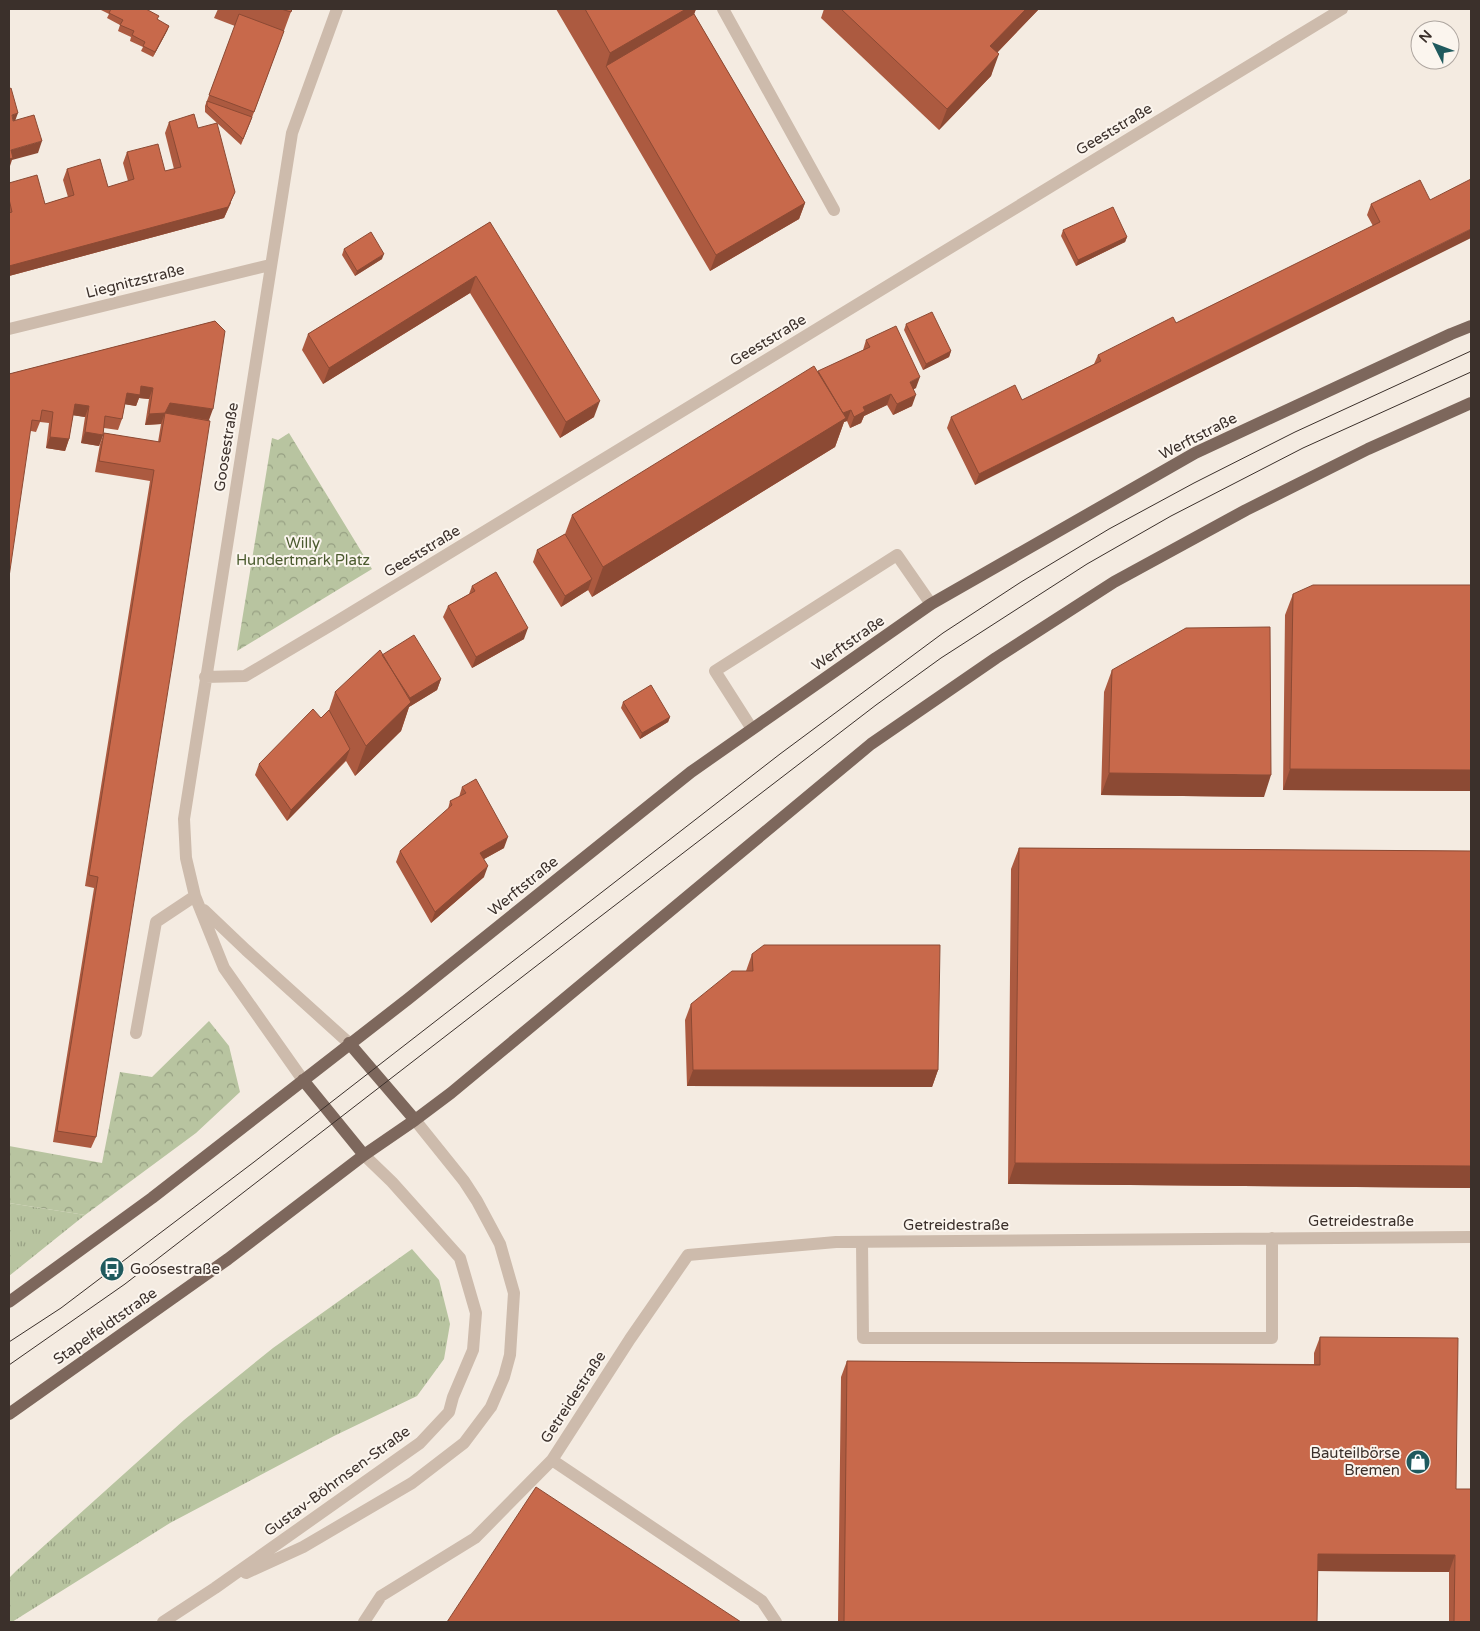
<svg xmlns="http://www.w3.org/2000/svg" width="1480" height="1631" viewBox="0 0 1480 1631" font-family="'Varela Round',sans-serif">
  <style>
    .grass { fill: url(#grass-tufts) }
    .forest { fill: url(#forest-crowns) }
    .lines { fill: none; stroke-linecap: round; stroke-linejoin: round }
    .minor { stroke: #cdbbac; stroke-width: 12 }
    .major { stroke: #7d675c; stroke-width: 12 }
    .tram { stroke: #3b302b; stroke-width: 1 }
    .wall { fill: #ac5a40 }
    .shaded-wall { fill: #8c4a34 }
    .building { fill: #c8694b; stroke: #8c4a34 }
    .labels { text-anchor: middle; dominant-baseline: central; stroke-width: 4; stroke-linejoin: round; paint-order: stroke }
    .street-label { font-size: 15px; fill: #3b302b; stroke: #fbf5ee }
    .park-label { font-size: 15px; fill: #4a5a2e; stroke: #fbf5ee }
    .poi-label { font-size: 15px; fill: #3b302b; stroke: #fbf5ee; text-anchor: start }
  </style>
  <defs>
    <pattern id="grass-tufts" width="24" height="20" patternUnits="userSpaceOnUse" patternTransform="scale(1.25)"><rect width="24" height="20" fill="#b8c4a0"/><path d="M3 7l-1-3M5 7V3M7 7l1-3M15 17l-1-3M17 17v-4M19 17l1-3" fill="none" stroke="#97a083"/></pattern>
    <pattern id="forest-crowns" width="20" height="18" patternUnits="userSpaceOnUse" patternTransform="scale(1.25)"><rect width="20" height="18" fill="#b8c4a0"/><path d="M2 6a3 3 0 1 1 6 0M12 15a3 3 0 1 1 6 0" fill="none" stroke="#97a083"/></pattern>
  </defs>
  <rect width="100%" height="100%" fill="#f4ebe1"/>
  <path class="grass" d="M9,1203L85,1215L9,1276Z
    M412,1249L439,1280L450,1324L444,1359L417,1396L334,1436L170,1523L12,1622H9V1578L16,1571L184,1420L273,1348Z"/>
  <path class="forest" d="M289,433L372,569L237,651L272,438L278,440Z
    M209,1021L229,1046L240,1092L196,1133L85,1215L9,1203V1146L102,1163L120,1072L152,1077Z"/>
  <g class="lines">
    <path class="minor" d="M723,9L834,210
      M9,329L270,265
      M205,677L245,676L336,622L1342,9
      M752,729L715,671L897,555L931,604
      M204,910L246,950L349,1043
      M136,1033L156,922L195,896
      M303,1080L224,968L195,896L186,858L184,819L292,133L337,9
      M862,1242L863,1338H1272V1238
      M246,1573L303,1547L412,1483L464,1443L491,1407L504,1377L510,1355L514,1293L500,1244L477,1201L464,1181L415,1120
      M163,1622L215,1588L420,1443L449,1412L453,1397L473,1350L476,1313L460,1258L392,1182L364,1155
      M364,1622L381,1596L475,1538L552,1460
      M776,1622L762,1601L552,1460L630,1339L688,1255L836,1242L1471,1237"/>
    <path class="major" d="M349,1043L415,1120
      M303,1080L364,1155
      M9,1302L152,1198L408,999L691,772L931,604L1195,453L1451,334L1471,326
      M9,1414L228,1259L364,1155L415,1120L451,1093L871,744L996,658L1114,582L1246,510L1368,449L1471,403"/>
    <path class="tram" d="M9,1342L61,1308L254,1162L780,754L943,633L1021,582L1109,529L1194,483L1295,432L1471,351
      M9,1365L125,1284L588,926L876,705L941,658L1087,564L1171,516L1303,448L1471,372"/>
  </g>
  <path class="wall" d="M99,9H146L157,20L169,26L167,31L153,57L141,51L143,47L130,41L131,37L118,31L120,25L107,18L109,14Z
    M218,9H292L250,123L241,145L205,112V106L235,26L214,18Z
    M556,9H696L694,14L805,203L799,219L710,271Z
    M824,9H1039L997,53L991,76L939,130L821,18Z
    M169,122L198,128L231,203L224,218L9,276V183L45,204L68,197L63,180L67,169L108,187L128,181L123,163L127,152L165,171L174,169L165,133Z
    M1430,200L975,485L947,428L951,417L1022,400L1094,364L1098,355L1176,323L1373,226L1367,215L1371,204Z
    M490,222L594,417L560,438L470,293L323,384L302,350L308,334Z
    M1063,230L1127,237L1125,242L1076,266L1061,236Z
    M344,249L382,259L355,276L342,255Z
    M215,321L209,420L96,1137L91,1148L53,1142L94,888L85,886L150,481L95,472L100,444L104,433L158,442L161,424L145,425L149,399L139,398L136,406L125,404L122,419L118,430L104,428L103,435L99,446L81,443L85,417L73,415L69,439L65,451L46,448L49,423L40,422L36,432L31,431L9,374Z
    M906,324L951,351L949,357L923,370L904,330Z
    M866,340L916,388L913,389L912,406L893,415L887,405L864,416L861,423L850,428L847,421L844,422L835,447L592,597L588,590L561,607L533,562L537,550L565,534L572,515L818,372L863,350Z
    M1471,585V791L1283,790L1285,615L1293,594Z
    M472,586L524,639L472,668L443,617L448,606L469,594Z
    M382,655L441,679L437,690L409,707L401,731L355,776L346,761L287,821L255,775L259,764L321,718L329,710L335,692Z
    M1112,670L1264,797L1101,795L1104,692Z
    M623,702L670,717L668,722L640,739L621,708Z
    M462,787L504,848L484,859V877L431,923L396,862L400,851L448,809L450,801L459,797Z
    M1019,848L1471,851V1188L1008,1184L1011,869Z
    M752,954L938,1070L932,1087L687,1086L685,1020L691,1004L746,971Z
    M1320,1337L1456,1489L1471,1622H1449V1572L1318,1571L1317,1622H838L841,1377L847,1361L1314,1364V1353Z"/>
  <path class="shaded-wall" d="M686,9H696L688,31L606,66L610,53Z
    M1026,9H1039L982,68L990,46Z
    M169,26L167,31L153,57L155,52Z
    M999,54L991,76L939,130L947,109Z
    M18,113L14,124L12,115Z
    M42,141L38,153L12,160L9,169V156L11,150Z
    M235,192L224,218L9,276V266Z
    M805,203L799,219L710,271L716,255Z
    M1471,229V238L975,485L979,474Z
    M1127,237L1125,242L1076,266L1078,260Z
    M384,254L382,259L355,276L357,271Z
    M476,276L470,293L323,384L329,368Z
    M951,351L949,357L923,370L926,364Z
    M920,377L916,388L906,393L910,382Z
    M141,386L153,388L149,399L139,398L136,406L123,404L127,393Z
    M891,394L887,405L864,416L861,423L850,428L854,417L863,407Z
    M916,395L912,406L893,415L897,404Z
    M600,401L594,417L560,438L566,422Z
    M170,403L213,409L209,420L165,413Z
    M75,404L89,406L85,417L71,415Z
    M851,410L847,421L844,422L835,447L592,597L603,567L839,415Z
    M165,413L161,424L145,425L149,414Z
    M85,432L103,435L99,446L81,443Z
    M50,437L69,439L65,451L46,448Z
    M592,579L588,590L561,607L565,596Z
    M528,628L524,639L472,668L476,657Z
    M441,679L437,690L409,707L401,731L355,776L366,746L400,704Z
    M670,717L668,722L640,739L642,733Z
    M350,749L346,760L287,821L291,810Z
    M1290,769L1471,770V791L1283,790Z
    M1109,773L1271,775L1264,797L1101,795Z
    M508,837L504,848L475,864L480,853Z
    M488,866L484,877L431,923L435,912Z
    M693,1070H938L932,1087L687,1086Z
    M1015,1163L1471,1166V1188L1008,1184Z
    M1318,1554L1455,1555L1449,1572L1312,1571Z"/>
  <path class="building" d="M111,9H146L159,16L157,19L169,26L155,52L143,46L145,42L132,35L134,31L120,25L123,20L109,13Z
    M281,9H292L291,12Z
    M585,9H686L610,53Z
    M841,9H1026L990,46L999,54L947,109Z
    M239,14L284,31L254,112L209,95Z
    M694,14L805,203L716,255L606,66Z
    M11,88L18,113L12,115L13,121L34,115L42,141L11,150L13,158L9,159V89Z
    M207,101L252,117L243,139L207,106Z
    M194,114L198,128L217,123L235,192L228,207L9,266V213L12,212L9,199V183L37,175L45,204L74,195L67,169L100,159L108,187L134,179L127,152L158,144L165,171L181,167L169,122Z
    M1471,179V229L979,474L951,417L1015,385L1022,400L1101,361L1098,355L1173,317L1176,323L1378,223L1380,222L1371,204L1420,180L1430,200Z
    M1113,207L1127,237L1078,260L1063,230Z
    M490,222L600,401L566,422L476,276L329,368L308,334Z
    M371,232L384,254L357,271L344,249Z
    M932,312L951,351L926,364L906,324Z
    M215,321L225,331L213,409L170,403L165,413L149,414L153,388L141,386L140,395L127,393L122,419L105,416L103,435L85,432L89,406L75,404L69,439L50,437L53,412L42,410L40,421L32,420L9,577V374Z
    M896,326L920,377L910,382L916,395L897,404L891,394L863,407L865,411L854,417L851,410L843,413L818,371L870,347L866,340Z
    M814,366L846,418L603,567L572,515Z
    M165,413L210,421L174,653L96,1137L57,1131L98,877L89,875L154,470L99,461L104,433L160,442Z
    M565,534L592,579L565,596L537,550Z
    M496,572L528,628L476,657L448,606L475,591L472,586Z
    M1313,585H1471V770L1290,769L1293,594Z
    M1270,627L1271,775L1109,773L1112,670L1186,628Z
    M414,635L441,679L410,698L382,655Z
    M380,650L411,702L366,746L335,692Z
    M651,685L670,717L642,733L623,702Z
    M313,709L321,718L329,710L350,749L291,810L259,764Z
    M476,779L508,837L480,853L488,866L435,912L400,851L452,805L450,801L466,793L462,787Z
    M1019,848L1471,851V1166L1015,1163Z
    M764,945H940L938,1070H693L691,1004L732,971H753L752,954Z
    M1320,1337L1458,1338L1456,1489H1471V1622H1454L1455,1555L1318,1554L1317,1622H844L847,1361L1320,1365Z
    M536,1487L741,1622H447Z"/>
  <defs>
    <symbol id="bus-disc" viewBox="-11 -11 22 22"><circle r="9.5" fill="#1f5a5e" stroke="#fbf5ee"/><path d="M-5-6H5V4H4V6H2V4H-2V6H-4V4H-5ZM-3.5-4V0h7V-4ZM-3.5 1.2v1.5H-2V1.2ZM2 1.2v1.5H3.5V1.2Z" fill="#fff"/></symbol>
    <symbol id="shop-disc" viewBox="-11 -11 22 22"><circle r="9.5" fill="#1f5a5e" stroke="#fbf5ee"/><path d="M-5-2.5h2.3a2.7 3.5 0 0 1 5.4 0H5L5.5 6h-11ZM-1.5-2.5h3a1.5 2.3 0 0 0-3 0Z" fill="#fff"/></symbol>
  </defs>
  <g fill-rule="evenodd">
    <use href="#bus-disc" x="98" y="1255" width="28" height="28"/>
    <use href="#shop-disc" x="1404" y="1448" width="28" height="28"/>
  </g>
  <g class="labels">
    <g class="street-label">
      <text transform="translate(1114 129) rotate(-31)">Geeststraße</text>
      <text transform="translate(135 281) rotate(-14)">Liegnitzstraße</text>
      <text transform="translate(768 340) rotate(-31)">Geeststraße</text>
      <text transform="translate(1198 436) rotate(-27)">Werftstraße</text>
      <text transform="translate(226 447) rotate(-81)">Goosestraße</text>
      <text transform="translate(422 551) rotate(-31)">Geeststraße</text>
      <text transform="translate(848 643) rotate(-35)">Werftstraße</text>
      <text transform="translate(523 886) rotate(-39)">Werftstraße</text>
      <text x="1361" y="1221">Getreidestraße</text>
      <text x="956" y="1225">Getreidestraße</text>
      <text transform="translate(105 1326) rotate(-35)">Stapelfeldtstraße</text>
      <text transform="translate(573 1397) rotate(-57)">Getreidestraße</text>
      <text transform="translate(337 1481) rotate(-36)">Gustav-Böhrnsen-Straße</text>
    </g>
    <g class="park-label">
      <text x="303" y="543">Willy<tspan x="303" dy="17">Hundertmark Platz</tspan></text>
    </g>
    <g class="poi-label">
      <text x="130" y="1269">Goosestraße</text>
      <text x="1400" y="1453" text-anchor="end">Bauteilbörse<tspan x="1400" dy="17">Bremen</tspan></text>
    </g>
  </g>
  <rect width="1480" height="1631" fill="none" stroke="#3b302b" stroke-width="20"/>
  <g transform="translate(1435 45) rotate(312)"><circle r="24" fill="#fbf5ee" stroke="#aea6a0"/>
  <path d="M0-4L9 19L0 12L-9 19Z" fill="#1f5a5e"/>
  <text y="-8" font-size="14" font-weight="bold" text-anchor="middle" fill="#3b302b">N</text>
  </g>
</svg>
